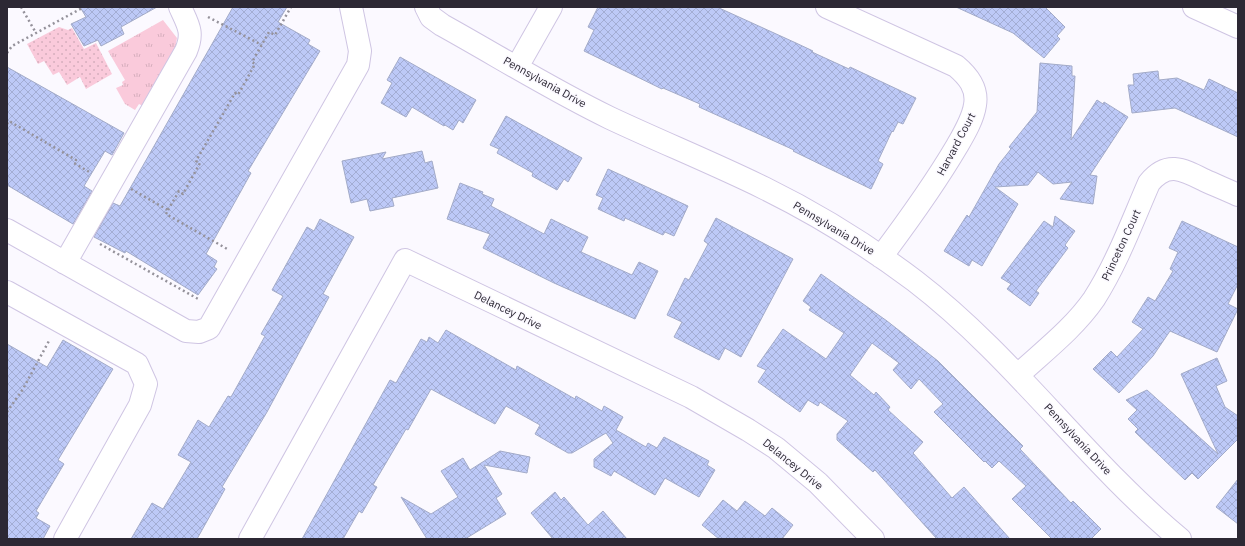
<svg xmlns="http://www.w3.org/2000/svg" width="1245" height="546" viewBox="0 0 1245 546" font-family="'IBM Plex Sans',sans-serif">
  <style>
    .grass { fill: url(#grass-tufts) }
    .park { fill: url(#park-dots) }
    .building { fill: url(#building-cross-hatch); stroke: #a3abc8 }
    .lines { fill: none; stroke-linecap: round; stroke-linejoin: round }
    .minor-casing { stroke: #cfc5e3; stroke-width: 24 }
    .major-casing { stroke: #cfc5e3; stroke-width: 24 }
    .path { stroke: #95929b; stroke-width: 2.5; stroke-dasharray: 2 3; stroke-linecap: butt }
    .minor { stroke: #fff; stroke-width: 22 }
    .major { stroke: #fff; stroke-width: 22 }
    .labels { text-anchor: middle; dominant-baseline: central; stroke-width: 3; stroke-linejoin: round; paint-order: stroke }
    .street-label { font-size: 11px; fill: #2c2834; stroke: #fbf9ff }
  </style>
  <defs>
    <pattern id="grass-tufts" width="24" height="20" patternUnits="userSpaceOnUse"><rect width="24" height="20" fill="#facadb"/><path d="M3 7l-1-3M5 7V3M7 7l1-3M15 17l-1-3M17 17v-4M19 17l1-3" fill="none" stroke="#d6aebd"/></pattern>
    <pattern id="park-dots" width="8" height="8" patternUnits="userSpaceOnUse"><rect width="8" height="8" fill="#facadb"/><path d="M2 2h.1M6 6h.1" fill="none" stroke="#d6aebd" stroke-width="1.8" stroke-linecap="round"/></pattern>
    <pattern id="building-cross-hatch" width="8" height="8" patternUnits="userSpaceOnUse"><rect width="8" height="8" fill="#bdc9f7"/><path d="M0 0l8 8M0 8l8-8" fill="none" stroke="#a3add4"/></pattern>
  </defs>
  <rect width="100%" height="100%" fill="#fbf9ff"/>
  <path class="grass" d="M163,20L177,38L175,49L143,106L139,104L135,110L125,104L116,88L123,85L122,82L125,80L108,51Z"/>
  <path class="park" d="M59,27L68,30L72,28L84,49L96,43L112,74L86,89L80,77L67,85L59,72L53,75L44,61L38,64L27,44Z"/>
  <path class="building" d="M80,7H157L121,27L124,34L101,46L98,40L84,46L71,24L86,17Z
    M233,7H287L278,22L310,40L308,44L320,51L248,171L251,173L206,254L217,261L214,267L217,269L198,295L126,251L125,253L94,237L113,203L120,206Z
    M598,7H717L796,43L813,51L812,52L849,69L850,67L916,98L903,124L898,122L893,132L892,131L878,161L883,164L871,189L793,151L794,150L699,107L700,104L663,88L662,89L584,51L594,30L588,27Z
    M956,7H1045L1065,27L1057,36L1060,39L1044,58L1013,33Z
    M400,57L476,100L463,123L459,120L453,130L445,125L444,126L412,107L406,117L381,103L392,83L387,80Z
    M1040,63L1072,66V76H1075L1071,140L1097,100L1103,104L1104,102L1128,117L1090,175L1097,176L1093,204L1060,199L1072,182L1053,184L1038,172L1028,185L995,187L1018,204L982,266L972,260L969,266L944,251L967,215L969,217L999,164L1011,149L1009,147L1037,112Z
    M7,67L124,133L112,155L105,151L84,186L92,191L73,224L7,185Z
    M1158,71L1159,80L1177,78L1204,90L1209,79L1238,93V137L1175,108L1132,113L1128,85H1134L1133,74Z
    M506,116L582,158L568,182L564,179L557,190L532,176L533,173L497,153L499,149L490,145Z
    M422,151L425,163L432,161L438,188L392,198L394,206L370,211L367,199L351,203L342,161L386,152L382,159Z
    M608,169L688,206L674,236L665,232L663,235L625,218L624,221L598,209L603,198L596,195Z
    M460,183L483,192L482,194L494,199L491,206L544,234L551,219L588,237L581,252L632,275L639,262L658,271L635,319L554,283L483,248L490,234L447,219Z
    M1055,216L1075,231L1065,245L1068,248L1036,291L1039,293L1030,306L1007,289L1011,284L1001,278L1044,221L1053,227Z
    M716,218L793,259L741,357L725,348L719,360L674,337L682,322L667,315L685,278L689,280L708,244L704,241Z
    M320,219L354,237L323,294L329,297L267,412L222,487L225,489L197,539H131L152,503L163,509L191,462L178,455L198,420L209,427L228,396L231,397L265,336L261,334L283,296L272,290L307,227L314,231Z
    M1182,221L1238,247V284L1228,304L1238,309L1217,352L1170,331L1153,356L1119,393L1093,369L1111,351L1117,357L1143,329L1132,322L1148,297L1155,301L1173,271L1170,269L1178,252L1169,248Z
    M821,274L887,321L938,361L1023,446L1020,449L1071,503L1073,501L1101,529L1091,539H1052L1012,499L1026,486L999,461L992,468L985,461L984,462L934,412L943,404L919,379L911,389L893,370L899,363L872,343L850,375L874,395L876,392L890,407L888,410L923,442L913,453L952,498L964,487L1010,539H937L875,470L873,472L837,440V434L848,421L820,402L818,406L808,400L800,412L758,382L766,370L757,366L783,329L826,359L844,333L809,310L811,307L803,301Z
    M446,330L516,370L517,366L575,399L576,396L602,411L604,406L623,417L616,430L646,447L648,443L657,448L664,437L709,461L707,465L715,470L699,497L665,478L655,495L614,471L611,476L594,467V459L613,443L606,433L572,453H568L535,434L540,425L506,406L495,424L431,389L408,430L406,429L373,485L377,487L362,513L359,511L343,539H302L390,380L396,383L421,339L427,342L429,337L438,343Z
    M63,340L113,369L58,460L64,464L36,511L39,513L36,518L50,526L43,539H7V344L47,367Z
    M1217,358L1227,381L1216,386L1225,407L1238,416V439L1198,479L1192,473L1185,480L1135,432L1138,429L1128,419L1137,410L1126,400L1147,390L1218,454L1181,374Z
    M500,451L530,457L527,473L484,465L502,494L496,498L506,514L465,539H427L401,497L431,514L458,497L441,471L463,458L470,470Z
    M1238,479V524L1216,507Z
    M555,492L561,500L564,497L588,525L603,511L627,539H553L531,513Z
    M723,500L737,511L745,501L765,516L772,508L793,525L782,539H719L702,525Z"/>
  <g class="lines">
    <defs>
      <path id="minor" d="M426,7L431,17L442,25C498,56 552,90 610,118C661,142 713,163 764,188C817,214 867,245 915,281C1014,357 1085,460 1180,539
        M827,7L956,66C968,76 978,88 975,105C973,119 964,134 957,146C934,185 908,221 881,257
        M517,67L551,7
        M7,230L186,331L199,332L209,328L358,65L360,51L351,7
        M65,263L186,51C194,32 188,25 180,7
        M7,292L137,364L146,384L140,405L65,539
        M1018,375C1044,351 1074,328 1094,299C1117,263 1132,222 1149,183C1167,161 1182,169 1204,180C1215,185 1227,190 1238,195
        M250,539L405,260L691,397L748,430L776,448L818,483L873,539"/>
      <path id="major" d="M1194,7L1238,27"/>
    </defs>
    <use href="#minor" class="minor-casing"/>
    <use href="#major" class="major-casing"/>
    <path class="path" d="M21,7L36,33
      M208,17L262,45
      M7,53L12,46L84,7
      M7,124L9,121L76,160L74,163L91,173
      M131,189L168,210L166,214L229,250
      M168,210L179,191L183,194L200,163L196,161L235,93L238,95L255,64L252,62L269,32L275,35L291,7
      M100,244L200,300
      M7,412L23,389L50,339"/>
    <use href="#minor" class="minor"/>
    <use href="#major" class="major"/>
  </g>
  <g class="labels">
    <g class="street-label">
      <text transform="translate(545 82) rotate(29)">Pennsylvania Drive</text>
      <text transform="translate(956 144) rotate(-62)">Harvard Court</text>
      <text transform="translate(834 228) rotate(31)">Pennsylvania Drive</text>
      <text transform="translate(1121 245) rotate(-65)">Princeton Court</text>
      <text transform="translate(508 310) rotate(26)">Delancey Drive</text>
      <text transform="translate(1078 439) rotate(47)">Pennsylvania Drive</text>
      <text transform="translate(793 464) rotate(39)">Delancey Drive</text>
    </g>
  </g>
  <rect width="1245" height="546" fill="none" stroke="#2c2834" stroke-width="16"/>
</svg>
